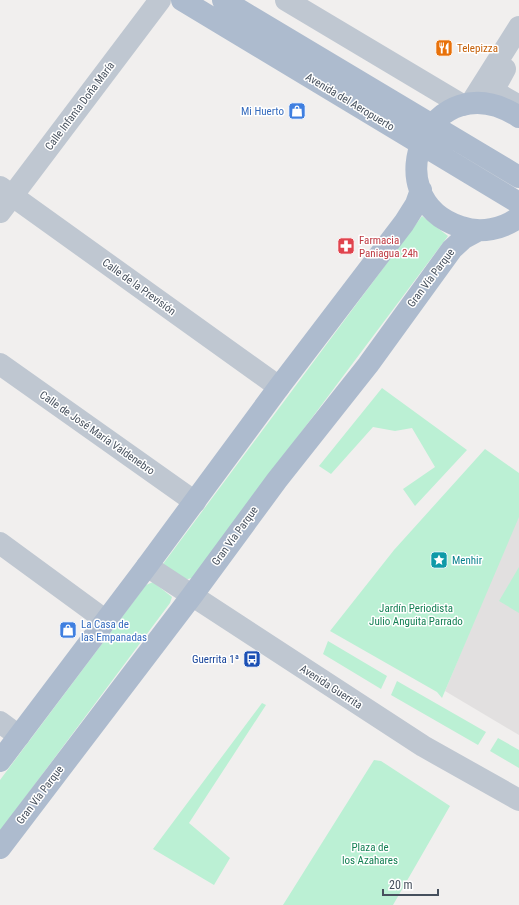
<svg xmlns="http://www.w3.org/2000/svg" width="519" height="905" viewBox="0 0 519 905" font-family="'Roboto Condensed',sans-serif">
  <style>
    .education { fill: #e2e0e0 }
    .green { fill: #bbf0d4 }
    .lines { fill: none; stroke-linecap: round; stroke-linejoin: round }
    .minor { stroke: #bfc7d1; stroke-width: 22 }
    .major { stroke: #adbbce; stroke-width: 22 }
    .labels { text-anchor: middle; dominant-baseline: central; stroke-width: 3; stroke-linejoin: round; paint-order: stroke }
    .food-label { font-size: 11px; fill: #c56008; stroke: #fff; text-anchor: start }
    .street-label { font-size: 11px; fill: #46505d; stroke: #fff }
    .shop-label { font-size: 11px; fill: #366cbe; stroke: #fff; text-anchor: end }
    .health-label { font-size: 11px; fill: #be3a42; stroke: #fff; text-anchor: start }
    .culture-label { font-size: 11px; fill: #0d838f; stroke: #fff; text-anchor: start }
    .park-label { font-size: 11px; fill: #148054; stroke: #fff }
    .transit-label { font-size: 11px; fill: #164399; stroke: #fff; text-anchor: end }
  </style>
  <rect width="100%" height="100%" fill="#f1efee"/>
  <path class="education" d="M519,513V735L445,691Z"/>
  <path class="green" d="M422,216L448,236L192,578L184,580L163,564Z
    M382,388L467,450L415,506L403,489L435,467L412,428L395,431L373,427L331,474L319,466Z
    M485,449L519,473V517L442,698L437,692L330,631L394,550Z
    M519,567V613L499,601Z
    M153,582L172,597L170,603L0,831V780L146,585Z
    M328,641L387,676L381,689L323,654Z
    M397,681L486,732L478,745L391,695Z
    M262,703L266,705L189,823L230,858L214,885L153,849Z
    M498,738L519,750V768L490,751Z
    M374,760L381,761L450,806L393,905H283Z"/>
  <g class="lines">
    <path class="minor" d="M286,0L462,105
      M505,69L493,91L519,106
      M471,103L519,27
      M0,187L279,387
      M0,212L160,0
      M0,364L195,502
      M0,543L105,620
      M147,566L423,746L519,800
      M0,722L19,736"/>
    <path class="major" d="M182,0L519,203
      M223,0L519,177
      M519,117C431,59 371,198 461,227C481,234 503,229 519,217
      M0,761L147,566L279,387L404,223L416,204L421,190
      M0,848L191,597L277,480L368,365L452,249L464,238L477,231"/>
  </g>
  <defs>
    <symbol id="restaurant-square" viewBox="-11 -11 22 22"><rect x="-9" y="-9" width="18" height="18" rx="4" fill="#e8710a" stroke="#fff"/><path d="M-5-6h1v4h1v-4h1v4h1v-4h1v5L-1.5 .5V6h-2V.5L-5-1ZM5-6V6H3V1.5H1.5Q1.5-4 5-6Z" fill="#fff"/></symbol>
    <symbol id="shop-square" viewBox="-11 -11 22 22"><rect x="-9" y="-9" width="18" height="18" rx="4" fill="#3f7fe0" stroke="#fff"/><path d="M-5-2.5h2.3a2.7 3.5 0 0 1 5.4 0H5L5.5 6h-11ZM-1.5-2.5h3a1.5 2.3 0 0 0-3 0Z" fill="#fff"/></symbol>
    <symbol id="pharmacy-square" viewBox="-11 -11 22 22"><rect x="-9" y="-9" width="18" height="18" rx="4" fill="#e0444e" stroke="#fff"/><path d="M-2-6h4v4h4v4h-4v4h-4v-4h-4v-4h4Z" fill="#fff"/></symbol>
    <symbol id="sight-square" viewBox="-11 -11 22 22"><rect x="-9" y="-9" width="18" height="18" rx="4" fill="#0f9aa8" stroke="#fff"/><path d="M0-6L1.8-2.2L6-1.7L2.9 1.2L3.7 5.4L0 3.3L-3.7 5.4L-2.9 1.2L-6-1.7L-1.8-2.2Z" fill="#fff"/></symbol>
    <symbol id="bus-square" viewBox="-11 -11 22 22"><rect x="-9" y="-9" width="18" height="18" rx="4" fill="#1a4fb4" stroke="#fff"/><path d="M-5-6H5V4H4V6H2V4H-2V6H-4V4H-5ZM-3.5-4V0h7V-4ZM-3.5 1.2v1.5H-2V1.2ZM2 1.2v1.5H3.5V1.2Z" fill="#fff"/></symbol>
  </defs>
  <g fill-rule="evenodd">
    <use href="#restaurant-square" x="434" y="38" width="20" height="20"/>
    <use href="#shop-square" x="287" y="101" width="20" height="20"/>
    <use href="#pharmacy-square" x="336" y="236" width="20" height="20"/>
    <use href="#sight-square" x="429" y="550" width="20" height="20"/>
    <use href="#shop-square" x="58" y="620" width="20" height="20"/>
    <use href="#bus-square" x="242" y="649" width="20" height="20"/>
  </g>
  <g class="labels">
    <g class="food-label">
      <text x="457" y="48">Telepizza</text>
    </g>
    <g class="street-label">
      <text transform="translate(350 102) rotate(31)">Avenida del Aeropuerto</text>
      <text transform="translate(80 106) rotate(-53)">Calle Infanta Doña María</text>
      <text transform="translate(431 278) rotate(-53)">Gran Vía Parque</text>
      <text transform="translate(139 287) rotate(36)">Calle de la Previsión</text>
      <text transform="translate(97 433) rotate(35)">Calle de José María Valdenebro</text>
      <text transform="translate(235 536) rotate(-54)">Gran Vía Parque</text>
      <text transform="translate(331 687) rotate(33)">Avenida Guerrita</text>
      <text transform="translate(40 795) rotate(-53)">Gran Vía Parque</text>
    </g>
    <g class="shop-label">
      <text x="284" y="111">Mi Huerto</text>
      <text x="81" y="624" text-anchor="start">La Casa de<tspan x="81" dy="13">las Empanadas</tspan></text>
    </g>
    <g class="health-label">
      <text x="359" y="240">Farmacia<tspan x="359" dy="13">Paniagua 24h</tspan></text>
    </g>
    <g class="culture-label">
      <text x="452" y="560">Menhir</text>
    </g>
    <g class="park-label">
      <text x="416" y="608">Jardín Periodista<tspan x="416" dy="13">Julio Anguita Parrado</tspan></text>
      <text x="370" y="847">Plaza de<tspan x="370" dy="13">los Azahares</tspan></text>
    </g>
    <g class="transit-label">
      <text x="239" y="659">Guerrita 1ª</text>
    </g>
  </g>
  <path d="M383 889v6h55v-6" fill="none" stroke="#46505d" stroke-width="2"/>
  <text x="389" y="889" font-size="12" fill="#46505d" stroke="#ffffff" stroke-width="3" paint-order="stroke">20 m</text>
</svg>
